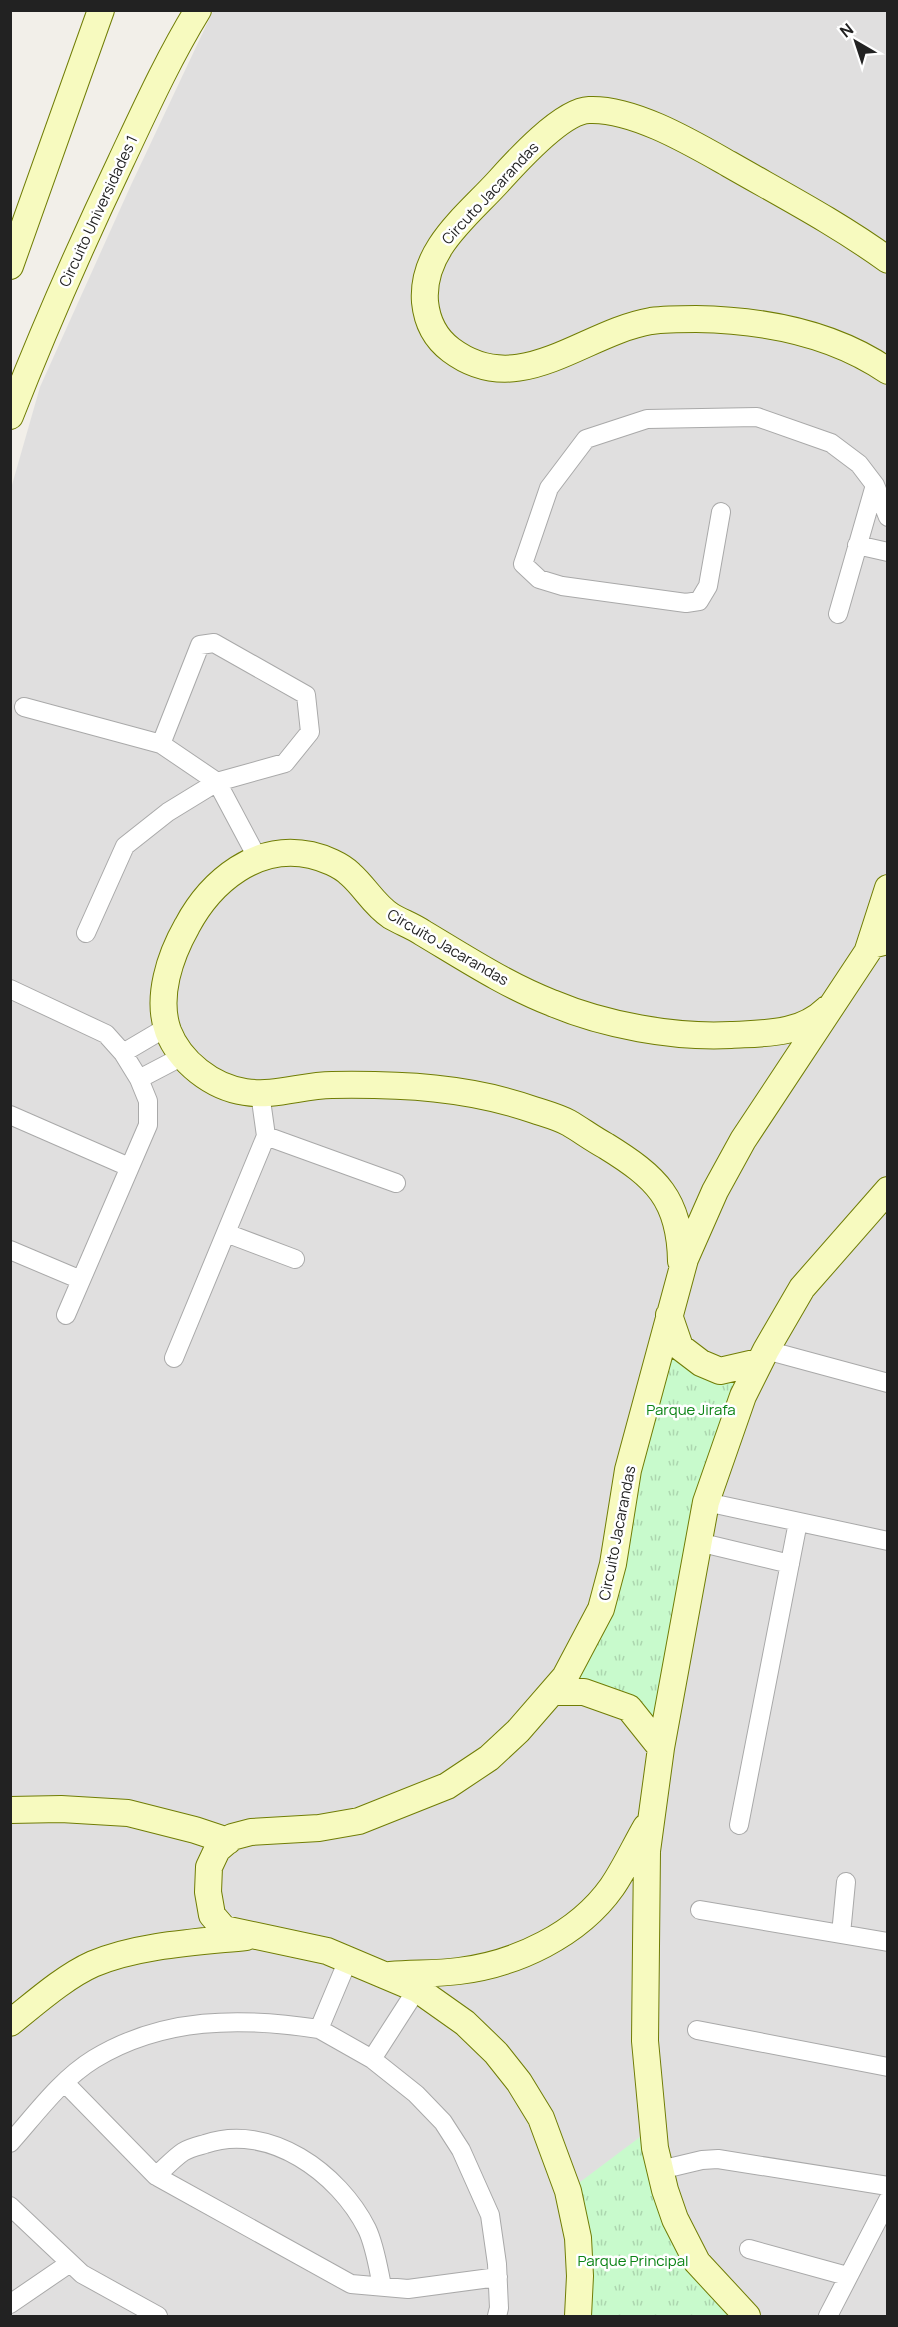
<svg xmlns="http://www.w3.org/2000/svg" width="898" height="2327" viewBox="0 0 898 2327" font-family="Manrope,sans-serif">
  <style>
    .residential { fill: #e0dfdf }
    .park { fill: url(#park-tufts) }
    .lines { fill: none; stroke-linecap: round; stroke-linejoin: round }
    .street-casing { stroke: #a9a9a9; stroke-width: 20 }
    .secondary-casing { stroke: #707d05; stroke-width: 28 }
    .street { stroke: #fff; stroke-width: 18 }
    .secondary { stroke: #f7fabf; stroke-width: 26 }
    .labels { text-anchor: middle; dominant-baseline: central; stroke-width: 5; stroke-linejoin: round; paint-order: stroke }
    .street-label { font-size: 15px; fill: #222; stroke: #fff }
    .park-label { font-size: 15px; fill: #0c8416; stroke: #fff }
  </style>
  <defs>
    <pattern id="park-tufts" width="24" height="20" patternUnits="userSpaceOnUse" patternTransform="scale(1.5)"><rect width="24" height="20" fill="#c8facc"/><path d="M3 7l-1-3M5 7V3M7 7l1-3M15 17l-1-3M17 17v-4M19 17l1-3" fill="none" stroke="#acd6af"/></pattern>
  </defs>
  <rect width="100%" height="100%" fill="#f2efe9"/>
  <path class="residential" d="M213,11H887V2316H11L10,492L40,387L131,185Z"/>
  <path class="park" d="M669,1314L701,1363L759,1362L743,1396L661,1748L621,1706L554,1692L583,1647Z
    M652,2128L665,2190L747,2316H576L568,2191Z"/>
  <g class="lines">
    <defs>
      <path id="street" d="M721,512L708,586L699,601L686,603L562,586L539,579L523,564L549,488L586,439L647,419L757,417L831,443L859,464L875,485L888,517
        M857,545L888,552
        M838,614L875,485
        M24,707L161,744L217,782L258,859
        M86,933L125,846L168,812L217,782L285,763L310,732L306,695L214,643L200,645L161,744
        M10,989L106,1034L123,1053L139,1079L148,1101V1125L66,1315
        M123,1053L167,1027
        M139,1079L183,1056
        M10,1115L129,1167
        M266,1136L396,1183
        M226,1233L295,1259
        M10,1250L81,1280
        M766,1350L888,1383
        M174,1358L266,1136L260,1093
        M706,1502L888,1541
        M698,1542L790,1564
        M739,1825L798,1522
        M700,1910L888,1942
        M841,1934L846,1882
        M417,1989L372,2059L416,2094L443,2122L461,2150L490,2215L497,2264L499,2308L497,2316
        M319,2029L372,2059
        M697,2030L888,2067
        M65,2083L156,2176L351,2284L408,2289L498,2277
        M10,2143C36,2114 60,2080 94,2059C163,2017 241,2017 319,2029L348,1960
        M660,2170L702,2160L718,2159L888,2186
        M156,2176C165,2168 174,2158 183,2152C189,2148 198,2146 205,2144C269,2122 339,2173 367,2229C375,2246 378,2267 382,2286
        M10,2206L82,2274L158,2316
        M749,2249L847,2276
        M10,2304L70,2263
        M828,2316L888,2200"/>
      <path id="secondary" d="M888,260C837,223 783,195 729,164C692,143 633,108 589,110C562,111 516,162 498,182C466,217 421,250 425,302C427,322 435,338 451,350C519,401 582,333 651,321C666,319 680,319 696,319C762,320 831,332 888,371
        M10,266L101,10
        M10,416C44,329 81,245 121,161C145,110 168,59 198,10
        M868,950L888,888
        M681,1261C680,1199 656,1177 606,1146C593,1139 581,1130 569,1123C558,1117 546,1114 534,1110C469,1087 401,1084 332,1085C303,1085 274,1097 245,1092C212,1087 180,1062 168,1031C156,997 170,956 187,926C211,881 257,843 311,855C324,858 341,865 350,874C365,887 374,905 391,916C401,922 413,926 423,933C465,958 506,985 552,1003C604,1025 674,1038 731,1035C765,1033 800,1035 827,1009
        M669,1315L680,1347L701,1363L720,1371L759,1362
        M554,1692H584L629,1708L661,1748
        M10,1810L61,1809L128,1813L195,1830L228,1841
        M390,1975C413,1973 437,1974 459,1971C516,1964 578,1935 612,1887C625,1868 635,1846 646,1827
        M10,2023C34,2004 64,1977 93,1964C138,1945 197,1942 246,1937
        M578,2316L580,2276L578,2238L568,2191L541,2118L519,2082L496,2053L465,2023L417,1989L327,1951L224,1929L212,1915L208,1892L209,1867L217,1850L232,1837L251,1832L319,1828L359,1821L447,1786L489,1758L518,1731L565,1677L601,1609L613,1564L628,1470L685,1259L715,1191L743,1140L872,945L888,941
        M747,2316L697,2262L675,2219L665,2190L655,2148L645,2041L647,1851L661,1748L706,1502L743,1396L766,1350L802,1288L888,1190"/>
    </defs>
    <use href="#street" class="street-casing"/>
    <use href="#secondary" class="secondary-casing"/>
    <use href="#street" class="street"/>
    <use href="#secondary" class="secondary"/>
  </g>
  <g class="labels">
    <g class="street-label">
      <text transform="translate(490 193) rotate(-47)">Circuto Jacarandas</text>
      <text transform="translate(98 211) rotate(-65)">Circuito Universidades 1</text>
      <text transform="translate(448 947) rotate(30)">Circuito Jacarandas</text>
      <text transform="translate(617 1533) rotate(-79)">Circuito Jacarandas</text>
    </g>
    <g class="park-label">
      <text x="691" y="1409">Parque Jirafa</text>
      <text x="633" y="2260">Parque Principal</text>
    </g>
  </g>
  <rect width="898" height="2327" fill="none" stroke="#222222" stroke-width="24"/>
  <g transform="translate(856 42) rotate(321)" stroke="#ffffff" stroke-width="4.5" paint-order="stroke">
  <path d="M0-4.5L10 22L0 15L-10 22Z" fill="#222222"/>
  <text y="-9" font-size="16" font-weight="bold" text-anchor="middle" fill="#222222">N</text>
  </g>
</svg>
